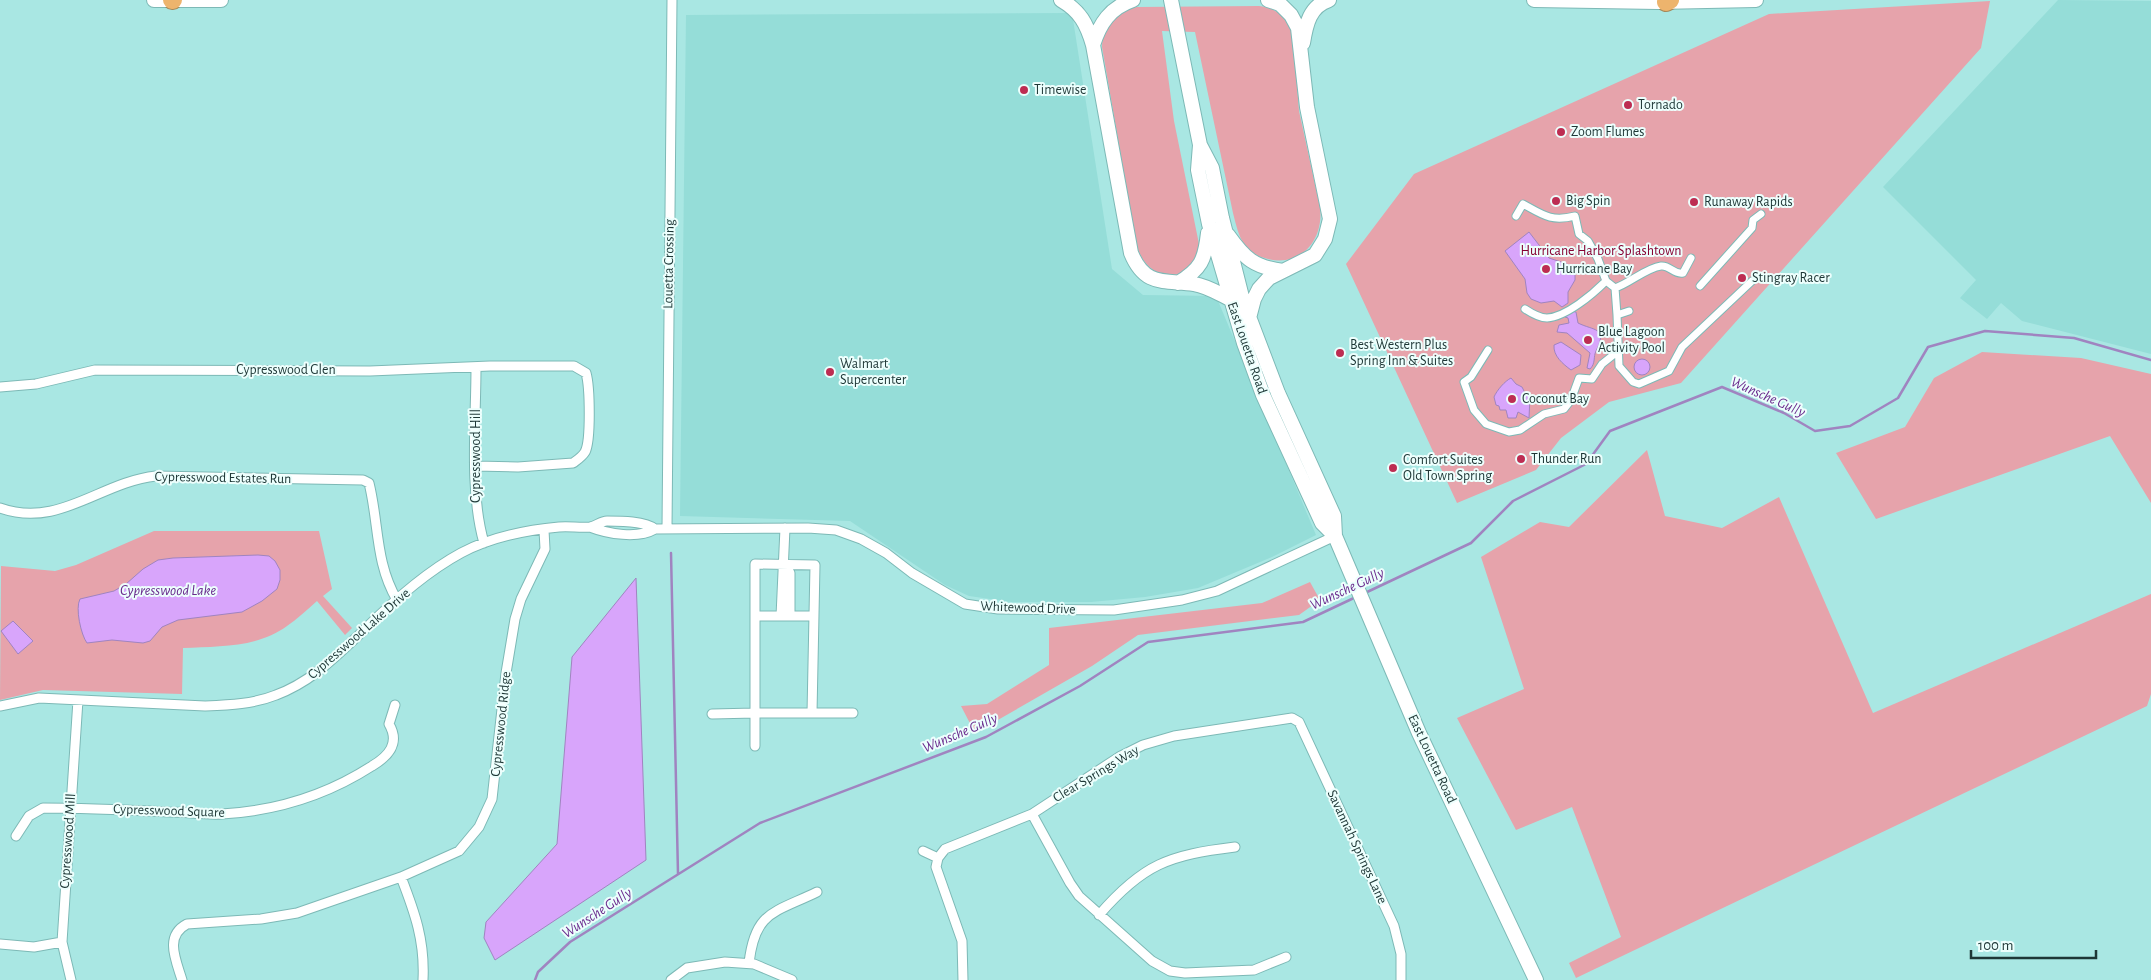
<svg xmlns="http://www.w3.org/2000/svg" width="2151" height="980" viewBox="0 0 2151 980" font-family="'Alegreya Sans',sans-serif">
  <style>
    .built { fill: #95ddd8 }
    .green { fill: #e6a3ab }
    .water { fill: #d8a5fb; stroke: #a084c0 }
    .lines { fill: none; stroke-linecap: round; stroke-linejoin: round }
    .stream { stroke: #a084c0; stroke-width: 2.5 }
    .pedestrian-casing { stroke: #7db9b6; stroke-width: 9 }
    .minor-casing { stroke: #7db9b6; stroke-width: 11 }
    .secondary-casing { stroke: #7db9b6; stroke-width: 16 }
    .motorway-casing { stroke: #a5885a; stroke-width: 20 }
    .pedestrian { stroke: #fff; stroke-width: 7 }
    .minor { stroke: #fff; stroke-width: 9 }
    .secondary { stroke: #fff; stroke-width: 14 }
    .motorway { stroke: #edb46d; stroke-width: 18 }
    .poi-dot { fill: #bd2d52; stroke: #edfffd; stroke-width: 2 }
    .labels { text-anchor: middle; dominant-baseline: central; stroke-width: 4; stroke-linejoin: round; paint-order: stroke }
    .poi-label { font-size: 14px; fill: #1e3736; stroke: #edfffd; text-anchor: start }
    .park-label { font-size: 14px; fill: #860031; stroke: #edfffd }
    .street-label { font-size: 14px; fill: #1e3736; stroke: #edfffd }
    .water-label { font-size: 15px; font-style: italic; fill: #6a2b8d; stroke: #edfffd }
  </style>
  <rect width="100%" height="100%" fill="#a9e7e3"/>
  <path class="built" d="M2058,0L2151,1V354L2022,321L2001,303L1987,319L1960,298L1976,280L1883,187Z
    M1072,13L1112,269L1143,295L1216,296L1316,535L1272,557L1198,588L1145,597L1091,602H1011L969,596L945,585L850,521L680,516L686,15Z"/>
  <path class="green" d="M1990,1L1981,48L1681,383L1609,402L1561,438L1536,470L1457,503L1346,264L1414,174L1769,14Z
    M1259,6C1277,8 1287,18 1293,35L1299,111L1320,207C1324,239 1302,267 1268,259C1259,257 1251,253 1245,245C1238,236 1236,224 1233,213L1195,32L1162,31L1174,121L1199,244C1194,287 1146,285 1136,243L1102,47C1103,23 1114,11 1137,7Z
    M1982,352L2081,358L2151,374V503L2110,436L1876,519L1836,453L1905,427L1934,378Z
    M1647,450L1665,516L1722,528L1779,497L1873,713L2151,594V694L2147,706L1576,978L1569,963L1621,937L1572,807L1516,830L1457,718L1524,689L1481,557L1540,522L1569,527Z
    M154,531H319L332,589L323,596L352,628L345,635L317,601C307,610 297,619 287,626C257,648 218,646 183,648L182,694L43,690L0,700L1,566L55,571L76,565Z
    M1310,582L1320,600L1299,615L1138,635L1092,666L975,733L961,706L987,704L1049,665V628L1262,603Z"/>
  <path class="water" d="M1529,232L1549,258L1567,264L1575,271V280L1568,292V303L1562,307L1554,301L1541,303L1531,299L1527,293L1525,279L1505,251Z
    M1572,311L1576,312L1578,323C1594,331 1608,327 1596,351C1593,357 1596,363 1590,369L1587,368L1590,353L1567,333L1557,332L1559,325L1569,323L1568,318L1565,317Z
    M1561,342L1581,355L1580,365L1571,370C1563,364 1553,356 1554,345Z
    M1634 367a8 8 0 1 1 16 0a8 8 0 1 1-16 0Z
    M1511,378L1516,384L1522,387L1526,395L1530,396L1529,418L1518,412L1516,418H1508L1506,410H1500L1499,406L1496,405L1494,397C1497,390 1505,381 1511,378Z
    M258,555L269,556L275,561L280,570V580L277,589L262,601L242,612L178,620L162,627L150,641L143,643L112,640L87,643C81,635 75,608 80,599L114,591L126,584L143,569L158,560L173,558Z
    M636,578L646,860L495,960L484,938L486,922L557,844L572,657Z
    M13,621L33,641L18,654L1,631Z"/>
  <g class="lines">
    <path class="stream" d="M671,553L678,874
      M1365,593L1471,543L1513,501L1586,464L1610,431L1722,387L1784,413L1815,431L1850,426L1898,398L1928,347L1985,331L2074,338L2151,360
      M535,980L538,972L570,942L760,823L986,737L1080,686L1148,642L1303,622L1356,597"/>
    <defs>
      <path id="pedestrian" d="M1516,216L1523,204C1543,215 1551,222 1575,216L1579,234L1588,241L1598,259L1606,281
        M1700,286L1752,228L1753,220L1761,214
        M1615,288C1630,283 1646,268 1661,266C1670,265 1674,275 1683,273L1691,258
        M1615,288L1617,315L1629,311
        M1525,309C1531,313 1539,318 1547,318C1566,317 1593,294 1606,281L1615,288
        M1617,315L1619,366L1633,382L1639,384L1669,371L1682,347L1752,281
        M1488,350L1471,377L1464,382L1474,410L1486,424L1509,432L1520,430L1544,414L1564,409L1571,400L1579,378L1592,379L1602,364L1617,352"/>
      <path id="minor" d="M476,368C476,422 469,491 484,543
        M0,387L36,384L95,370L370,371L490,366H574L586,373C590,387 591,441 585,452C582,457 577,460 573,463L518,467L475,466
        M0,508C59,529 100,482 156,476L363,480L369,483C379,523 375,563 397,600
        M590,527C608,534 638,539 655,529L808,528L836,530L861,539L886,553L912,573L965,604L998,609L1114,610L1182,600L1217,591L1335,536
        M667,528L672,0
        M784,564L790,573V616
        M755,616H814
        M781,616L785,528
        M0,706L39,698L205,706C229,705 254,704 276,695C311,682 334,658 361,633C390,604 424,573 461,553C489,538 527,530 559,527C569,526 580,528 590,527C596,526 601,521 607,521C621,521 645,521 655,529
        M812,713L815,565L755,564V713H853
        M712,714L755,713V746
        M1032,814L1070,883L1079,896L1152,961L1170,971L1185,973L1254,970L1286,957
        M16,836L29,816L43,808C85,808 127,810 169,812C186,812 204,815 222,814C275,811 327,795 372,766C389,756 400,743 389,724L395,705
        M923,851L938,858
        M401,877C415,913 425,941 423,980
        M1099,915C1143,864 1169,855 1235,847
        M0,944L34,947L62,942
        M749,963C755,911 774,913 817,892
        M71,980L62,942L78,700
        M182,980C176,960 164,936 187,924L261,919L297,913L401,877L459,851L479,827L492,799L506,673L515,619L521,599L545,549L544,530
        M671,980L687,968L725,962L754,964L792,980
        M963,980L962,941L936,867L938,858L945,849L1032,814L1119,757L1143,745L1174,736L1292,718L1299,722L1394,926L1401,954V980"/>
      <path id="secondary" d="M154,0H221
        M1061,0C1080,11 1087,24 1093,45L1131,253C1145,287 1164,280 1194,284C1207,286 1218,293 1230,299
        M1171,0L1200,145L1212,168L1222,218L1243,301L1278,393L1334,516L1335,536L1419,733L1536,980
        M1534,0L1658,2L1756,0
        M1303,43C1306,24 1310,6 1329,0
        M1093,45C1100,23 1110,8 1133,0
        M1200,145L1198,170L1209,224L1244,343L1263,395L1322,523L1335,536
        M1228,235C1245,259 1254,267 1283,271
        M1178,283C1201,269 1205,260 1208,233
        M1249,318L1254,299L1259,289L1269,278L1315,255L1325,239L1330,219L1307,107L1298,28L1291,15L1280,4L1268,0"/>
      <path id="motorway" d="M172,0H173
        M1666,2L1670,0"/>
    </defs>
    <use href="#pedestrian" class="pedestrian-casing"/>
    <use href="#minor" class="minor-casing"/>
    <use href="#secondary" class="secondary-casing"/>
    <use href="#motorway" class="motorway-casing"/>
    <use href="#pedestrian" class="pedestrian"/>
    <use href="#minor" class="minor"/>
    <use href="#secondary" class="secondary"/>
    <use href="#motorway" class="motorway"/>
  </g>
  <g class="poi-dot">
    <circle cx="1024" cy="90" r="5"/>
    <circle cx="1628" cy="105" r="5"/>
    <circle cx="1561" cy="132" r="5"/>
    <circle cx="1556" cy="201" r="5"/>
    <circle cx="1694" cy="202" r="5"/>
    <circle cx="1546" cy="269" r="5"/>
    <circle cx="1742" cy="278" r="5"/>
    <circle cx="1588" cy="340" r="5"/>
    <circle cx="1340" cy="353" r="5"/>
    <circle cx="830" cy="372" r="5"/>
    <circle cx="1512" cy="399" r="5"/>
    <circle cx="1521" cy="459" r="5"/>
    <circle cx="1393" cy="468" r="5"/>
  </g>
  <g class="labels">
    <g class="poi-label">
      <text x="1034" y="90">Timewise</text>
      <text x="1638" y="105">Tornado</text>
      <text x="1571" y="132">Zoom Flumes</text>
      <text x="1566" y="201">Big Spin</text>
      <text x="1704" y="202">Runaway Rapids</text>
      <text x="1556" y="269">Hurricane Bay</text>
      <text x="1752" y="278">Stingray Racer</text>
      <text x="1598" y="332">Blue Lagoon<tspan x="1598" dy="16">Activity Pool</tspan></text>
      <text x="1350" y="345">Best Western Plus<tspan x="1350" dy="16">Spring Inn &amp; Suites</tspan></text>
      <text x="840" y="364">Walmart<tspan x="840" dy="16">Supercenter</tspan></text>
      <text x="1522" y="399">Coconut Bay</text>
      <text x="1531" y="459">Thunder Run</text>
      <text x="1403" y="460">Comfort Suites<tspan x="1403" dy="16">Old Town Spring</tspan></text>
    </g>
    <g class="park-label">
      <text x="1601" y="251">Hurricane Harbor Splashtown</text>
    </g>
    <g class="street-label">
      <text transform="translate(669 264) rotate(-89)">Louetta Crossing</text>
      <text transform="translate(1247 348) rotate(71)">East Louetta Road</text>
      <text x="286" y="370">Cypresswood Glen</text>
      <text transform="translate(476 456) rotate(-90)">Cypresswood Hill</text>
      <text transform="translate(223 478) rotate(1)">Cypresswood Estates Run</text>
      <text transform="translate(1028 608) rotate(2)">Whitewood Drive</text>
      <text transform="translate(359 634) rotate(-41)">Cypresswood Lake Drive</text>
      <text transform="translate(501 724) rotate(-84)">Cypresswood Ridge</text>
      <text transform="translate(1432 759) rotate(65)">East Louetta Road</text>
      <text transform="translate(1096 774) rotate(-31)">Clear Springs Way</text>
      <text transform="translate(169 811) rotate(2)">Cypresswood Square</text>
      <text transform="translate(68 841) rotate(-86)">Cypresswood Mill</text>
      <text transform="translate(1357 847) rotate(65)">Savannah Springs Lane</text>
    </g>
    <g class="water-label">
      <text transform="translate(1768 397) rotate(24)">Wunsche Gully</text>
      <text transform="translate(1347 589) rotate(-25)">Wunsche Gully</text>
      <text x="168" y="590">Cypresswood Lake</text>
      <text transform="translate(960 733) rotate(-23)">Wunsche Gully</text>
      <text transform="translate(597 913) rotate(-33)">Wunsche Gully</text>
    </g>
  </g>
  <path d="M1971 950v8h125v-8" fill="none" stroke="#1e3736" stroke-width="2.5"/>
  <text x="1978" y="950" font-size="15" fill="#1e3736" stroke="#edfffd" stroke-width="4" paint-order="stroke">100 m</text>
</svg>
